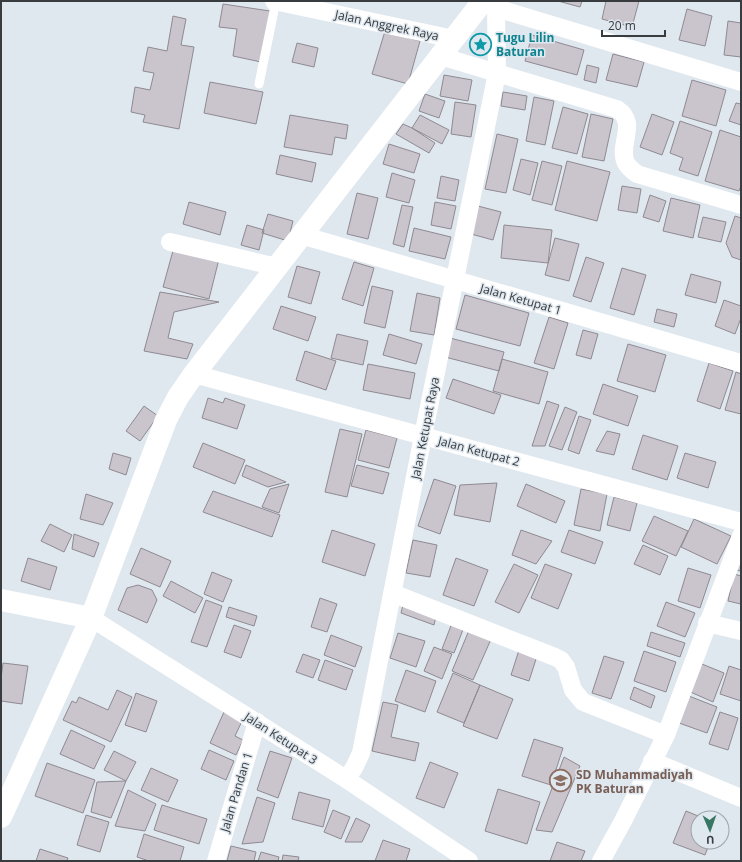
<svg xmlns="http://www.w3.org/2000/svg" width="742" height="862" viewBox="0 0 742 862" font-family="'Open Sans',sans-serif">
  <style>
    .building { fill: #cac4cd; stroke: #8f8a92 }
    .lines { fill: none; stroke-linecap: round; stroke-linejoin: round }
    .lane { stroke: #fff; stroke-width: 9 }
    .street { stroke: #fff; stroke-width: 18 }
    .secondary { stroke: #fff; stroke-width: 22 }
    .labels { text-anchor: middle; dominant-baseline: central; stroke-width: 3; stroke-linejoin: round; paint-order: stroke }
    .street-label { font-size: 12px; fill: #383c3f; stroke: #dfe7ef }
    .culture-label { font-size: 12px; font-weight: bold; fill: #0d838f; stroke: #dfe7ef; text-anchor: start }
    .education-label { font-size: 12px; font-weight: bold; fill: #785e54; stroke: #dfe7ef; text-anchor: start }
  </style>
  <rect width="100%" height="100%" fill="#dfe7ef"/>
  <path class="building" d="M558,1H582L580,7Z
    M606,1H639L632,27L602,19Z
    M223,4L270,11L261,62L233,56L237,29L219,27Z
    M687,9L712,16L705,46L679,40Z
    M173,16L186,19L181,45L194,47L179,129L143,122L145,115L131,112L135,87L150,90L154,73L143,71L148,47L167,51Z
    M728,21L741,23V57L724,55Z
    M385,31L420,41L408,84L372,74Z
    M532,35L584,50L577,75L525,61Z
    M297,43L318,48L314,67L292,62Z
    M613,54L644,62L637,87L606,80Z
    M587,65L599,68L596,83L584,80Z
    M444,75L472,80L468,101L440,96Z
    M692,80L726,90L716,126L682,116Z
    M210,82L263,92L256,124L204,113Z
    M503,92L527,96L525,110L501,106Z
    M425,94L445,101L439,118L419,111Z
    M534,97L554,101L545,145L526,141Z
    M455,102L476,105L471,137L451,134Z
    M736,103L741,104V125L729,121Z
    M563,107L588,114L577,154L552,148Z
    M591,114L613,119L604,161L582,157Z
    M652,114L674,122L662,155L640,147Z
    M290,115L348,125L346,139L335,137L332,155L284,147Z
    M420,115L449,130L442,144L412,128Z
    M680,121L712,132L698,176L679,170L683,158L670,153Z
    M403,124L412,128L435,143L429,153L396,134Z
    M720,130L741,137V186L739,191L705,181Z
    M497,134L518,139L506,193L485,189Z
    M389,144L420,154L414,173L383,164Z
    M280,155L316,163L312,182L276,174Z
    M521,159L538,163L530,195L513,190Z
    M542,161L562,166L552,205L532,200Z
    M567,161L610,172L597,221L555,210Z
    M392,173L415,180L409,203L386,197Z
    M441,176L459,180L455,201L437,198Z
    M622,186L641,189L637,213L618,210Z
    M357,193L378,198L368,239L347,234Z
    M650,195L666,201L659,222L643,217Z
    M671,198L700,205L693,238L663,231Z
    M189,202L226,212L220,235L183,224Z
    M435,202L456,206L451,229L431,225Z
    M402,205L413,207L404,247L393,244Z
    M478,206L501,212L493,240L471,234Z
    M268,214L293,221L288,241L262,233Z
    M735,216L741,218V260L732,257L726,243Z
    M703,217L726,222L721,242L698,237Z
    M247,225L264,230L259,250L241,245Z
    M504,225L552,230L548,263L501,258Z
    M414,228L451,237L445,259L409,251Z
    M555,238L579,244L569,281L545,275Z
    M174,247L219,259L209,299L163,287Z
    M586,257L604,263L591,302L573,296Z
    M354,262L374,268L363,306L342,299Z
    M297,266L320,272L311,304L288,297Z
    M622,268L646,275L634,315L610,308Z
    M691,274L721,282L716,303L685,295Z
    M372,286L393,291L385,328L364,323Z
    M160,292L219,302L174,312L168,338L193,344L187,359L144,351Z
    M417,293L440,298L434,335L410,331Z
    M465,295L529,313L520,346L456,329Z
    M724,300L741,306V318L735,334L715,326Z
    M281,306L316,317L308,341L273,329Z
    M657,309L677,314L674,327L654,322Z
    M549,317L568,323L554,369L534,363Z
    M583,330L598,334L591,359L576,355Z
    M337,334L368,341L363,365L331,358Z
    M389,334L422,344L416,364L383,355Z
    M450,338L504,352L499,371L445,357Z
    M628,344L666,355L655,392L617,381Z
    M305,351L336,361L326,390L296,380Z
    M502,359L548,372L539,404L493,391Z
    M709,363L733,371L720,409L697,401Z
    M368,364L415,373L410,399L363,390Z
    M736,372L741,374V414L725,410Z
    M453,379L501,395L494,414L446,398Z
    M603,384L638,396L628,426L593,414Z
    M208,398L223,403L225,398L245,405L237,429L202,418Z
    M547,401L559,405L545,446H532Z
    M144,406L158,416L140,441L126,431Z
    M565,407L577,412L562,450L549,446Z
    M579,416L591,420L579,454L568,450Z
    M340,429L362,434L347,497L325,492Z
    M366,430L397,438L389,468L358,460Z
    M607,431L620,434L614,455L596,451Z
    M643,435L678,446L667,480L632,469Z
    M203,443L245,460L235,484L193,467Z
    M113,453L131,458L126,475L109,469Z
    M685,453L716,462L708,488L677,478Z
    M246,465L286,482L268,487L242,476Z
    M357,465L389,473L383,494L351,486Z
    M434,479L456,486L440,534L418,526Z
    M497,483L490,522L454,515L460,485Z
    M289,484L279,513L262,507L270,489Z
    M526,484L565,501L556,523L517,506Z
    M581,489L607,494L600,531L574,525Z
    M213,491L280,515L272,537L203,512Z
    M86,494L113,503L103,525L80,519Z
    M614,497L637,503L630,531L607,525Z
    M654,516L688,531L676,556L642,541Z
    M694,519L731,536L717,564L681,547Z
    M50,524L72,535L64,552L41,541Z
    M332,530L375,544L365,576L322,562Z
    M521,530L552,541L536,564L512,555Z
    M569,530L603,542L595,564L561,552Z
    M74,534L99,543L94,557L72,549Z
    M413,540L437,545L430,577L406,573Z
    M643,545L668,556L660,575L634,564Z
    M141,548L171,561L160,587L130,574Z
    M741,555V571L735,570Z
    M28,558L57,567L50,590L21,581Z
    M456,558L488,570L474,606L443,595Z
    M514,564L538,575L519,613L495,602Z
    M545,564L572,574L558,609L531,598Z
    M688,568L711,575L700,608L678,601Z
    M212,572L232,580L223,602L204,594Z
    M734,574L741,576V604L728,601Z
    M171,581L203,598L195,613L163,596Z
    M138,585L152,590L157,600L147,623L118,610L127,588Z
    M320,598L337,604L327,632L311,627Z
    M206,600L222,606L207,647L191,642Z
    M666,602L695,613L685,637L657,626Z
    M403,605L436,616L434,625L401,613Z
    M229,607L257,616L254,626L226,617Z
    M452,623L464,627L454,653L442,649Z
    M234,625L251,631L241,658L224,652Z
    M470,628L492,637L473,680L452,671Z
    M651,632L685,643L680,657L647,646Z
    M398,633L425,641L416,667L390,658Z
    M331,635L362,647L355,667L324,655Z
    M434,647L452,654L442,679L424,671Z
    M519,650L537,656L529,681L511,675Z
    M644,651L676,662L666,692L634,681Z
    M303,654L320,660L313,678L296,672Z
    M604,656L624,662L611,699L592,693Z
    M325,660L353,670L346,690L318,680Z
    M697,662L724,673L713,702L686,690Z
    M3,663L28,666L22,704L1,701V678Z
    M729,666L741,670V701L720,694Z
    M406,670L436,681L425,712L395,701Z
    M453,673L480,685L464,723L437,712Z
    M480,685L513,699L497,739L463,726Z
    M634,687L655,696L651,708L630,699Z
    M117,690L132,697L111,742L63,720L72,701L76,703L79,697L108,710Z
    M136,693L157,701L146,732L125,725Z
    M689,696L717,707L707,733L679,723Z
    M383,702L398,705L391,737L419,743L415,761L372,751Z
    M224,712L242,721L235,736L243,740L236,755L210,743Z
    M720,712L738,718L728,750L709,744Z
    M71,730L105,746L94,769L60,754Z
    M534,739L563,748L551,785L522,776Z
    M209,750L234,761L226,780L201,769Z
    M114,751L136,762L126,781L104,770Z
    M270,751L292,758L278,798L257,790Z
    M564,757L580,766L552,832L536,830Z
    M430,762L458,773L444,808L416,798Z
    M47,763L95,780L83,813L35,796Z
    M151,768L178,780L168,802L141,790Z
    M126,781L111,818L91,812L97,782Z
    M498,789L540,802L527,844L485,831Z
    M128,790L156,804L145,831L115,826Z
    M299,792L330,800L323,827L292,819Z
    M257,797L275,803L263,842L242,844Z
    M162,805L207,819L199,844L154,830Z
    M333,810L350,817L341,839L324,832Z
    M686,811L703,818H698V842H710L705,855L673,843Z
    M86,815L109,822L100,852L77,845Z
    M356,818L370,825L362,842H345Z
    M144,834L184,847L180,861H149L137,857Z
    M383,840L410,849L406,861H375Z
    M557,842L585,851L581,861H550Z
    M231,846L256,852L254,861H227Z
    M40,849L68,858L67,861H36Z
    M261,852L279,857L278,861H258Z
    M283,855L299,857L298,861H282Z"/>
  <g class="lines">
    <path class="lane" d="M259,84L276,1"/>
    <path class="street" d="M274,1L454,39
      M496,8L741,82
      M440,56L617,109C639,123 617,145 626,163C629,168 633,171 637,174L741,205
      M301,235L741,363
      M170,242L277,267
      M194,374L741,522
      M392,593L555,657L561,660L566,667L573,690L583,702L666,735
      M91,618L346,779L469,861
      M707,623L741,631
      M652,761L741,798
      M346,779L354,768L361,753L423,436L497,73L496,8L492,1
      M216,861L257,722
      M601,861L623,821L666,735L741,536"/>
    <path class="secondary" d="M1,600L91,618
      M1,817L91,618L166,420L178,397L194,374L483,1"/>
  </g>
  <defs>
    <symbol id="sight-ring" viewBox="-11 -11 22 22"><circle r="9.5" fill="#dfe7ef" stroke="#0f9aa8" stroke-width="1.5"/><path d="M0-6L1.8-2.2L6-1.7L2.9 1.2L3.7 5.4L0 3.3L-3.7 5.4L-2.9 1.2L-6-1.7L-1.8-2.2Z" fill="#0f9aa8"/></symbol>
    <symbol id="school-ring" viewBox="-11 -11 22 22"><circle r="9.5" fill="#dfe7ef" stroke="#8d6e63" stroke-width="1.5"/><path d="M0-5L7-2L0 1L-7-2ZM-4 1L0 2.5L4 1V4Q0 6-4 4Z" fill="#8d6e63"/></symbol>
  </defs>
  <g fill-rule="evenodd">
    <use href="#sight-ring" x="468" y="32" width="25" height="25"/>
    <use href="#school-ring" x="548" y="768" width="25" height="25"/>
  </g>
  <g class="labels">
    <g class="street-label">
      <text transform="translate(387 25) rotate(12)">Jalan Anggrek Raya</text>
      <text transform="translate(521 299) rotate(16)">Jalan Ketupat 1</text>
      <text transform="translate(425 428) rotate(-79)">Jalan Ketupat Raya</text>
      <text transform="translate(479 451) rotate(15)">Jalan Ketupat 2</text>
      <text transform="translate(281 738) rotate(33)">Jalan Ketupat 3</text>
      <text transform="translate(236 792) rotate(-73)">Jalan Pandan 1</text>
    </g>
    <g class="culture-label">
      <text x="496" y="37">Tugu Lilin<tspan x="496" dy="14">Baturan</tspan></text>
    </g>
    <g class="education-label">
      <text x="576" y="774">SD Muhammadiyah<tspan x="576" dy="14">PK Baturan</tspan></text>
    </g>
  </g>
  <rect width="742" height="862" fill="none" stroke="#383c3f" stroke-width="4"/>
  <g transform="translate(710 830) rotate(178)"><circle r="19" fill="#dfe7ef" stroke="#9ca3a9"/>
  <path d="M0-3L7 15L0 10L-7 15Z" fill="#377663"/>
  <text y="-6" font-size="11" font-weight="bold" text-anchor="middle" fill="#383c3f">U</text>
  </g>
  <path d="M602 30v6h63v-6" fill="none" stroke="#383c3f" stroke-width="2"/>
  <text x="608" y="30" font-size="12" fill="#383c3f" stroke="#dfe7ef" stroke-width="3" paint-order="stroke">20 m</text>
</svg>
